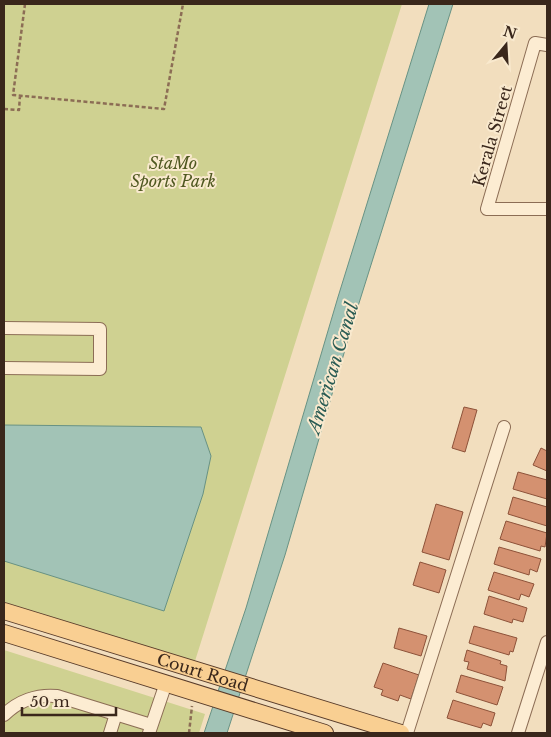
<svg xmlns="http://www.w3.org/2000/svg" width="551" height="737" viewBox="0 0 551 737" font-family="'Libre Baskerville',serif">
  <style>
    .green { fill: #cfd191 }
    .water { fill: #a2c3b6; stroke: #689284 }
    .building { fill: #d49170; stroke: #8d5239 }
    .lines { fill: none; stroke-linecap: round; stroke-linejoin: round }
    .minor-casing { stroke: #8c6d55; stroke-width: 14 }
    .major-casing { stroke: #593c2a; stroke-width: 18 }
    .path { stroke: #8c6d55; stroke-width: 2.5; stroke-dasharray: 4 2.5; stroke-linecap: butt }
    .minor { stroke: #fcecd2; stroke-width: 12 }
    .major { stroke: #f9cf92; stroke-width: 16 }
    .labels { text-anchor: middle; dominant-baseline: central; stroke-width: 4; stroke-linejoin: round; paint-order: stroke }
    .street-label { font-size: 16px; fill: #3a271b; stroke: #f9e9ce }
    .park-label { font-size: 16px; font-style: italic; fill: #4f5820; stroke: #f9e9ce }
    .water-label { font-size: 18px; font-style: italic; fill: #295b53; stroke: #f9e9ce }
  </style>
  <rect width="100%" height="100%" fill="#f2debe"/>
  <path class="green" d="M4,4H402L195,661L4,602Z
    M4,650L205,714L199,733H4Z"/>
  <path class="water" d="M429,4H453L354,319L285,555L227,733H204L246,608L338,297Z
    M4,425L201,427L211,456L203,494L164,611L4,561Z"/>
  <path class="building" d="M464,407L477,410L465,452L452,448Z
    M541,448L547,451V471L533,465Z
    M518,472L547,480V499L513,489Z
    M513,497L547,507V526L508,514Z
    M436,504L463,512L449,560L422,552Z
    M506,521L547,533L545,547L541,546L540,551L500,539Z
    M499,547L541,559L537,572L530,569L529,575L494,564Z
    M420,562L446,570L439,593L413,585Z
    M494,572L534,584L529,597L521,594L519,600L488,590Z
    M489,596L527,608L523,622L513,619L512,623L484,614Z
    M474,626L517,638L513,652L510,651L509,655L469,643Z
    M399,628L427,636L421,656L394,648Z
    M467,650L501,661L500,664L507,666L505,681L467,669L469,662L464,661Z
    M383,663L419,675L411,699L400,695L398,701L381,695L383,690L374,687Z
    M461,675L503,687L497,705L456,692Z
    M453,700L495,713L491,726L483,723L481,728L447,718Z"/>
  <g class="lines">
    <defs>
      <path id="minor" d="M547,45L535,43L487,209H547
        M4,328L100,329V369L4,368
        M4,715C18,701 37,694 57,696L151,725
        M110,733L116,714
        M149,733L166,683
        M407,733L504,427
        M518,733L547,642"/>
      <g id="major">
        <path id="s1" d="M4,611L401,733"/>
        <path d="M4,633L325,733"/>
      </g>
    </defs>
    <use href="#minor" class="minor-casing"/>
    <use href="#major" class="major-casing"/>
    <path class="path" d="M25,4L13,95L164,109L183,4
      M4,109L19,110L20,95
      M189,733L192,706"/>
    <use href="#minor" class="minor"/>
    <use href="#major" class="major"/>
  </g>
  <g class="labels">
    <g class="street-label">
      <text transform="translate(492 136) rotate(-74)">Kerala Street</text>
      <text stroke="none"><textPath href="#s1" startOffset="208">Court Road</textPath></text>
    </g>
    <g class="park-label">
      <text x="173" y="163">StaMo<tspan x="173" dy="18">Sports Park</tspan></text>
    </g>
    <g class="water-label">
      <text transform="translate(333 368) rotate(-73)">American Canal</text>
    </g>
  </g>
  <rect width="551" height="737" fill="none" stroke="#3a271b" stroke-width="10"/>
  <g transform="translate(506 45) rotate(18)" stroke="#f9e9ce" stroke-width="4" paint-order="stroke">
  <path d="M0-4L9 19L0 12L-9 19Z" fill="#3a271b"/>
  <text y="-8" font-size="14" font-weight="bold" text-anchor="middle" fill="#3a271b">N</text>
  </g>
  <path d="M22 707v8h94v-8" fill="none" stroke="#3a271b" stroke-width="2.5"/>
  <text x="30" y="707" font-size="15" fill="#3a271b" stroke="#f9e9ce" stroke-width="4" paint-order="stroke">50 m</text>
</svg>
